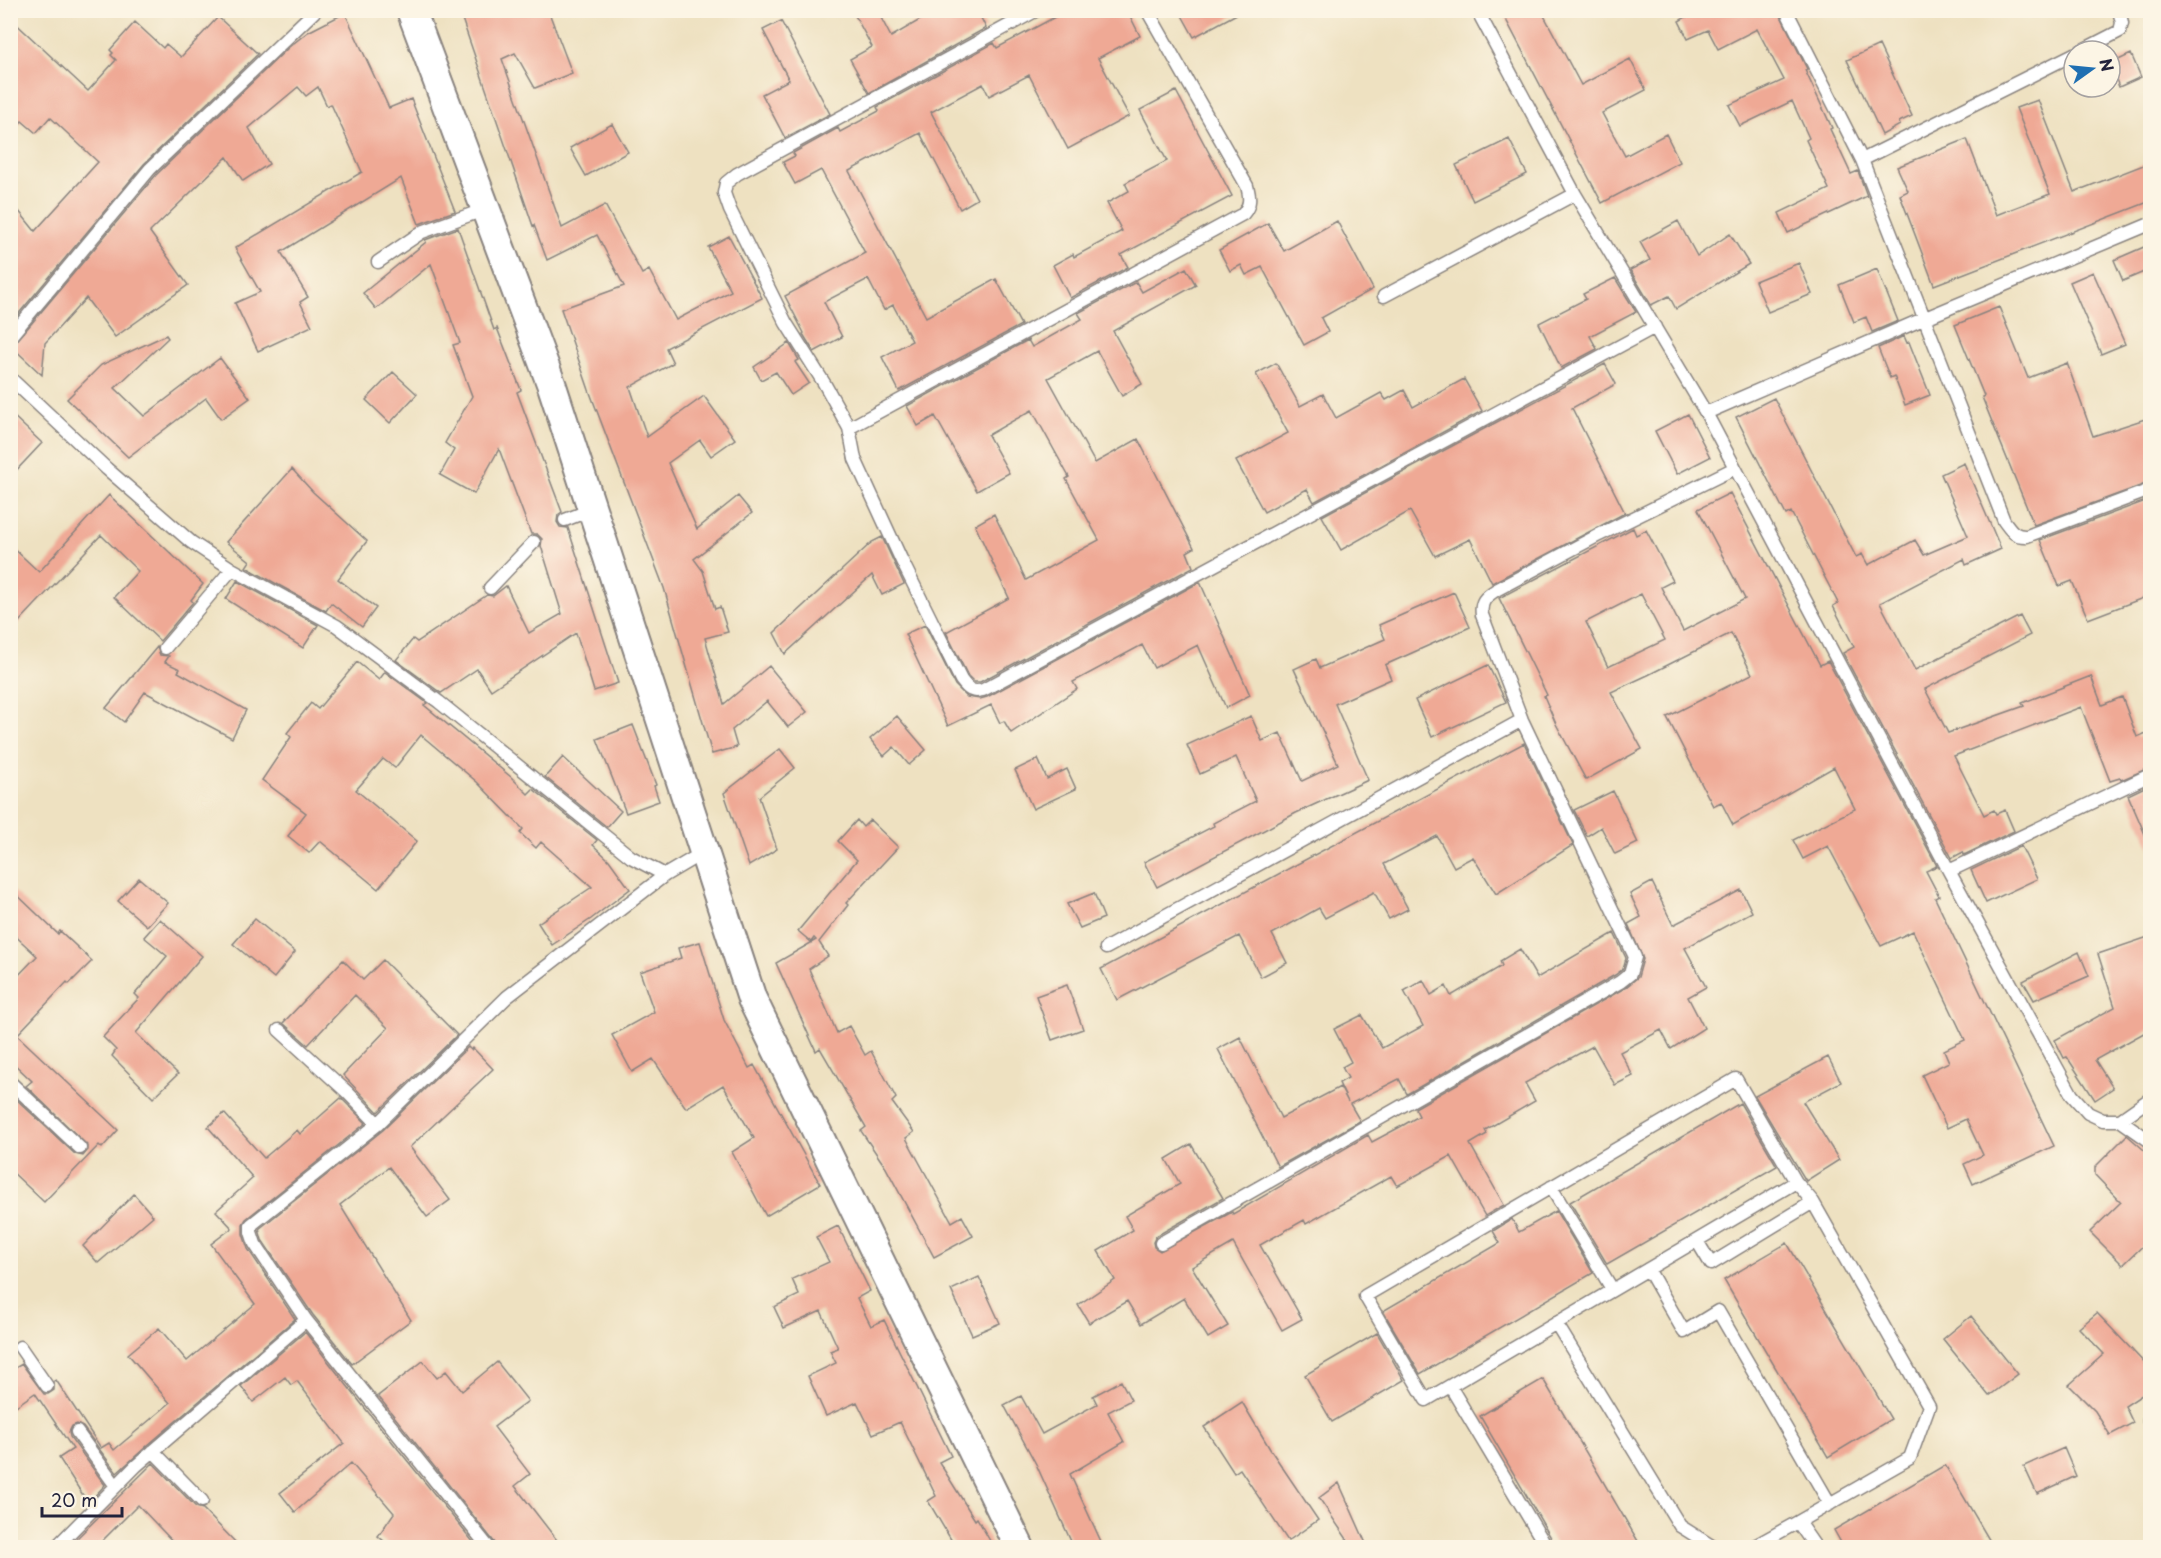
<svg xmlns="http://www.w3.org/2000/svg" width="2161" height="1558" viewBox="0 0 2161 1558" font-family="'Playpen Sans',sans-serif">
  <style>
    .building { fill: #efa995; fill-rule: evenodd }
    .lines { fill: none; stroke-linecap: round; stroke-linejoin: round }
    .service-casing { stroke: #88827e; stroke-width: 15 }
    .tertiary-casing { stroke: #88827e; stroke-width: 32 }
    .service { stroke: #fff; stroke-width: 12 }
    .tertiary { stroke: #fff; stroke-width: 28 }
  </style>
  <rect width="100%" height="100%" fill="#fcf5e5"/>
  <filter id="ink" filterUnits="userSpaceOnUse"><feTurbulence type="fractalNoise" baseFrequency=".0167" numOctaves="2"/><feDisplacementMap in="SourceGraphic" scale="12" xChannelSelector="R" yChannelSelector="G"/><feConvolveMatrix kernelMatrix="1 2 1 2 8 2 1 2 1" color-interpolation-filters="sRGB"/></filter>
  <filter id="wash" filterUnits="userSpaceOnUse"><feTurbulence type="fractalNoise" baseFrequency=".008" numOctaves="4" result="noise"/><feDisplacementMap in="SourceGraphic" scale="24" xChannelSelector="R" yChannelSelector="G"/><feGaussianBlur stdDeviation="1.35" result="paint"/><feColorMatrix in="noise" values="0 0 0 0 0 0 0 0 0 0 0 0 0 0 0 0 0 1.4 0 .05"/><feComposite in="paint" operator="in"/></filter>
  <g filter="url(#wash)">
    <rect width="100%" height="100%" fill="#eee1c1"/>
    <g id="blocks">
      <path class="building" d="M459,10H548L572,73L535,88L515,53L502,59L562,228L605,205L642,274L649,270L676,320L731,291L708,247L729,236L762,298L666,348L673,363L630,387L647,437L704,396L735,439L711,456L700,440L668,463L697,529L738,496L752,513L694,559L703,571L715,609L720,607L728,632L705,638L724,704L769,666L807,712L788,727L767,701L732,730L737,747L712,754L664,588L589,390L561,309L624,286L597,235L547,260L534,225L533,226Z
        M852,10H877L891,37L937,10H977L986,28L869,93L850,59L872,47Z
        M1068,10H1127L1140,36L1098,58L1129,116L1068,149L1029,75L989,96L983,84L931,112L977,199L960,209L920,133L849,171L926,317L996,279L1021,325L899,391L882,357L912,341L893,305L884,310L868,279L824,302L842,337L814,352L803,334L804,333L785,296L865,253L821,170L795,184L783,162L795,156L793,153L838,128L840,132L879,111L877,107L994,43L997,48Z
        M1179,10H1244L1194,37Z
        M1501,10H1541L1581,85L1630,59L1646,90L1602,113L1625,156L1666,134L1680,162L1602,203Z
        M1698,10H1778L1807,69L1805,70L1832,128L1830,129L1851,174L1858,171L1867,196L1788,233L1779,213L1829,189L1806,140L1809,138L1792,101L1740,126L1729,105L1784,80L1757,29L1718,49L1708,30L1688,39L1679,21Z
        M345,13L389,108L411,99L455,211L419,224L401,178L281,252L308,297L300,302L312,326L258,351L235,303L260,292L235,248L362,172L331,104L327,106L318,87L306,96L298,87L249,128L269,164L243,181L227,157L150,232L188,285L115,337L86,298L45,343L42,375L10,345L16,342L156,175L289,47L308,32Z
        M218,17L258,54L144,164L10,324V200L35,231L98,162L50,117L36,133L22,121L10,133V18L88,91L116,60L111,55L113,53L110,50L135,22L163,48L166,44L181,57Z
        M781,21L830,114L785,138L762,94L789,80L763,30Z
        M1879,45L1912,116L1899,122L1900,125L1882,135L1847,60Z
        M2131,54L2141,77L2119,87L2110,64Z
        M1176,91L1232,196L1121,255L1128,267L1070,298L1053,265L1073,254L1074,257L1122,231L1107,203L1129,191L1125,183L1167,161L1140,110Z
        M2038,100L2074,192L2151,162V201L1934,285L1900,195L1908,191L1897,167L1967,139L1996,215L2050,194L2016,108Z
        M612,124L628,152L586,176L570,148Z
        M1509,139L1527,174L1473,201L1456,165Z
        M1337,221L1373,289L1321,318L1328,332L1304,345L1262,267L1246,275L1241,265L1230,271L1219,250L1268,223L1284,251Z
        M1678,221L1697,256L1730,234L1749,264L1676,309L1669,296L1651,305L1630,270L1650,260L1640,242Z
        M458,228L494,330L497,328L521,390L517,392L562,512L558,515L557,522L560,527L568,528L618,683L594,691L576,633L491,690L477,669L441,693L396,660L413,639L417,642L487,595L493,596L506,586L529,633L562,614L541,546L542,539L537,534H531L499,449L474,494L440,475L454,450L445,443L472,396L453,345L460,343L431,264L376,309L363,293L426,242L425,240Z
        M2151,244V269L2123,281L2114,260Z
        M1799,263L1812,294L1768,312L1755,281Z
        M1186,268L1196,285L1113,331L1142,384L1122,396L1097,351L1048,378L1095,463L1138,439L1194,548L1187,552L1193,567L980,682H974L968,676L946,632L1009,598L975,525L994,514L1026,580L1099,540L1066,479L1069,477L1032,410L988,435L1009,473L977,491L935,416L918,426L907,406L1028,340L1032,347L1082,319L1078,313L1136,282L1142,292Z
        M1877,269L1898,321L1872,332L1866,317L1854,322L1839,285Z
        M2093,272L2125,344L2101,354L2070,282Z
        M1615,278L1636,312L1590,336L1597,349L1561,368L1539,323L1586,299L1583,294Z
        M1999,307L2028,378L2067,363L2093,436L2151,417V482L2034,525L1982,397L1984,396L1955,325Z
        M166,335L168,338L115,388L144,416L220,358L250,398L221,419L206,398L128,457L67,399L101,365Z
        M1904,336L1907,343L1909,342L1930,395L1905,405L1894,376L1890,378L1878,348Z
        M789,343L799,360L795,362L809,383L791,395L776,372L761,380L754,367Z
        M1276,363L1300,406L1323,394L1336,418L1381,393L1386,400L1404,390L1413,407L1464,379L1482,411L1314,502L1307,489L1264,512L1236,461L1288,433L1256,374Z
        M1605,364L1616,384L1572,408L1625,513L1492,583L1470,539L1435,556L1410,511L1341,550L1322,516Z
        M393,372L417,394L390,423L366,400Z
        M1774,398L1856,557L1862,554L1868,565L1915,540L1924,555L1968,536L1941,474L1964,463L2001,549L1966,565L1964,559L1880,603L1915,670L2020,616L2030,635L1925,689L1948,733L2024,706L2022,703L2091,676L2102,705L2122,697L2137,737L2151,731V767L2121,780L2120,778L2110,781L2081,707L1954,756L1984,815L1994,810L1996,814L2005,810L2014,831L1964,855L1963,852L1952,858L1843,653L1854,647L1833,606L1838,603L1791,512L1786,515L1736,417Z
        M10,413L42,443L10,477Z
        M1688,414L1710,457L1677,474L1655,431Z
        M292,469L313,492L367,541L338,579L376,608L362,627L331,603L326,611L246,567L250,561L226,542Z
        M1730,493L1820,665L1828,661L1937,866L1926,871L1939,896L1935,898L2054,1146L1973,1184L1964,1164L1983,1155L1966,1119L1947,1128L1922,1075L1949,1062L1944,1050L1965,1040L1913,931L1881,946L1828,846L1803,859L1793,840L1855,809L1834,767L1733,825L1721,802L1713,806L1667,717L1752,674L1731,633L1648,675L1611,692L1642,749L1586,780L1556,724L1544,696L1547,695L1499,598L1633,528L1636,535L1646,530L1673,581L1661,587L1683,631L1745,599L1698,509ZM1641,594L1665,640L1608,667L1586,622Z
        M109,495L203,584L191,600L193,602L160,641L114,597L138,571L101,535L17,624L10,618V545L39,572Z
        M2151,499V595L2088,619L2072,581L2059,586L2040,540Z
        M882,537L904,584L882,595L872,575L785,654L774,633L872,542Z
        M237,581L318,625L303,648L226,599Z
        M1200,582L1250,695L1226,708L1198,645L1154,668L1142,645L1073,682L1077,689L1011,733L1004,721L1000,723L991,705L948,726L905,634L925,625L955,685L967,697L980,699L987,697Z
        M1454,592L1470,627L1385,665L1391,679L1335,704L1368,780L1296,813L1157,887L1144,862L1214,826L1213,823L1256,801L1236,757L1200,774L1187,745L1251,716L1262,741L1280,733L1302,781L1338,764L1294,669L1316,659L1320,668L1385,639L1379,625Z
        M157,647L160,655L169,656L165,662L180,669L178,672L246,710L232,738L145,692L124,722L106,708Z
        M357,662L379,680L385,672L427,703L424,705L511,777L528,794L533,789L597,840L593,845L609,860L630,889L591,919L552,945L538,923L592,887L541,842L536,848L520,833L523,829L477,782L421,735L395,768L383,759L356,790L417,841L378,889L320,841L309,853L288,836L306,813L262,780L291,737L287,733L311,703L318,709Z
        M1488,665L1506,702L1432,737L1415,700Z
        M897,716L926,750L909,765L894,747L884,756L870,739Z
        M633,725L656,785L654,786L659,801L626,813L597,739Z
        M1524,743L1573,845L1496,894L1473,857L1454,867L1437,836L1384,864L1408,909L1389,919L1374,892L1325,918L1319,908L1272,934L1287,963L1261,977L1239,936L1117,1000L1101,969Z
        M780,749L795,768L759,797L777,849L749,866L724,793Z
        M563,757L621,811L607,827L545,777Z
        M1038,759L1047,779L1067,769L1076,789L1033,809L1015,770Z
        M2151,784V848L2128,795Z
        M1613,791L1638,843L1615,854L1601,827L1587,836L1574,810Z
        M857,820L863,827L870,820L898,847L846,903L848,905L819,942L828,956L809,969L837,1033L849,1026L865,1055L871,1051L896,1098L892,1102L914,1132L906,1138L952,1222L962,1216L973,1236L934,1257L886,1168L861,1131L866,1127L820,1048L816,1051L776,963L816,940L814,938L811,942L798,931L857,860L838,841Z
        M2021,846L2037,879L1986,903L1971,870Z
        M139,878L168,903L147,926L118,901Z
        M1652,882L1673,925L1741,890L1752,912L1685,948L1706,987L1688,997L1704,1028L1671,1049L1661,1030L1620,1052L1633,1076L1615,1085L1593,1046L1525,1083L1535,1101L1485,1130L1487,1134L1470,1144L1504,1205L1485,1216L1451,1156L1397,1186L1391,1176L1306,1224L1304,1220L1260,1245L1302,1319L1282,1330L1233,1243L1192,1267L1228,1326L1208,1338L1184,1298L1141,1324L1127,1301L1089,1323L1078,1305L1115,1280L1098,1251L1133,1230L1125,1216L1180,1184L1166,1159L1191,1144L1223,1198L1156,1236L1153,1242L1154,1247L1160,1251L1232,1212L1233,1214L1368,1135L1372,1142L1400,1127L1419,1116L1415,1108L1625,988L1638,977L1643,959L1628,924L1641,917L1630,894Z
        M10,888L58,934L60,931L92,961L69,984L67,982L17,1035L118,1130L102,1148L99,1145L44,1202L10,1170V1103L15,1098L75,1154L83,1156L88,1150V1146L26,1086L32,1081L10,1060V984L37,956L10,931Z
        M1094,893L1104,918L1080,928L1067,904Z
        M160,919L202,956L136,1033L178,1074L153,1098L112,1056L116,1050L103,1037L139,998L135,994L167,956L144,937Z
        M255,919L295,952L274,978L233,944Z
        M1614,933L1626,958L1623,969L1615,975L1407,1094L1399,1079L1350,1104L1360,1121L1278,1167L1218,1049L1240,1037L1281,1118L1340,1087L1348,1102L1339,1083L1348,1078L1342,1067L1351,1062L1334,1029L1362,1015L1382,1048L1423,1026L1404,991L1423,980L1431,995L1446,986L1451,996L1502,966L1500,961L1520,949L1537,978Z
        M2151,936V1029L2095,1060L2113,1088L2095,1100L2067,1057L2064,1058L2055,1040L2115,1007L2098,954Z
        M700,942L724,1020L749,1068L754,1065L820,1184L766,1216L732,1152L754,1138L723,1085L686,1108L653,1059L632,1072L612,1035L654,1012L640,972L681,958L678,948Z
        M2079,952L2089,976L2034,1000L2023,981Z
        M343,960L363,980L383,960L457,1035L378,1112L343,1075L388,1028L355,995L308,1045L283,1023Z
        M1067,985L1083,1029L1052,1040L1036,996Z
        M468,1047L471,1050L473,1048L493,1069L410,1147L450,1200L427,1217L389,1167L340,1205L411,1320L352,1364L313,1315L262,1240L259,1229L383,1130Z
        M1828,1057L1841,1082L1803,1102L1839,1160L1806,1181L1755,1096Z
        M341,1098L366,1123L246,1219L243,1224V1234L248,1249L295,1319L148,1445L117,1473L83,1427L77,1424L72,1426L69,1432L70,1437L105,1485L88,1503L59,1458L73,1449L35,1393L10,1410V1371L22,1364L44,1394H48L54,1390V1381L56,1380L101,1448L109,1443L114,1450L170,1403L128,1354L159,1328L187,1361L255,1304L211,1244L232,1228L216,1211L253,1178L208,1127L224,1113L264,1158L297,1130L300,1134Z
        M1740,1103L1777,1166L1607,1264L1570,1202Z
        M2127,1135L2151,1156V1238L2123,1265L2090,1232L2121,1202L2095,1175V1167Z
        M134,1194L153,1216L98,1263L83,1246Z
        M1556,1211L1593,1273L1420,1374L1383,1311L1500,1243L1493,1231L1512,1219L1519,1232Z
        M838,1226L870,1291L857,1298L871,1326L884,1320L951,1456L939,1462L975,1520L977,1518L994,1548H956L928,1501L936,1496L900,1422L873,1434L857,1402L826,1416L808,1376L836,1363L830,1351L838,1348L821,1311L784,1328L774,1307L799,1295L792,1279L829,1262L816,1237Z
        M1787,1243L1891,1419L1828,1457L1724,1280Z
        M979,1277L1000,1323L972,1335L951,1290Z
        M2097,1313L2151,1370V1389L2125,1406L2133,1423L2110,1435L2095,1411L2069,1385L2104,1354L2079,1328Z
        M1971,1316L2018,1374L1989,1396L1943,1339Z
        M305,1332L364,1407L478,1548H392L378,1536L394,1513L351,1463L295,1512L280,1493L344,1443L297,1381L291,1385L285,1377L253,1402L241,1386Z
        M1377,1333L1404,1380L1332,1422L1305,1375Z
        M423,1361L437,1378L446,1371L462,1391L497,1362L528,1401L494,1427L530,1474L515,1486L563,1548H497L495,1543L378,1396Z
        M1543,1379L1642,1548H1557L1480,1416Z
        M1121,1381L1131,1400L1108,1412L1124,1442L1070,1474L1104,1548H1074L1036,1464L1004,1405L1021,1396L1042,1434L1097,1404L1093,1396Z
        M1242,1402L1270,1449L1318,1520L1288,1541L1240,1469L1234,1473L1204,1427Z
        M2064,1448L2076,1476L2037,1494L2024,1466Z
        M153,1463L196,1507L203,1509L241,1548H179L138,1505L95,1548H67Z
        M1945,1465L1994,1548H1844L1834,1530Z
        M1339,1483L1368,1548H1353L1319,1498Z"/>
    </g>
  </g>
  <g filter="url(#ink)">
    <use href="#blocks" fill-opacity="0" stroke="#88827e" stroke-width="1.5"/>
    <g class="lines">
      <defs>
        <path id="service" d="M1037,10L737,174L726,183L724,193L730,210L786,323L824,383L849,428L855,459L901,559L961,680C968,689 971,693 983,690L1655,327
          M1477,10L1575,194L1706,413L1949,871L2072,1095L2088,1113L2103,1120H2120L2150,1141
          M1786,10L1862,160L2004,521C2011,530 2014,537 2027,536L2150,490
          M2081,51L2120,31L2122,23L2119,10
          M1862,160L2074,54
          M378,262L422,232L486,209
          M1384,296L1575,194
          M10,337L150,169L316,10
          M10,378L107,469L191,542L232,569L337,626L439,702L631,857L665,875
          M1706,413L1923,319L2150,224
          M849,428L1243,214C1251,205 1250,197 1247,186L1147,10
          M565,520L593,509
          M490,588L534,542
          M165,648L232,569
          M1949,871L2150,775
          M1106,948L1522,720
          M279,1030L347,1092L378,1124
          M1736,1079L1796,1182L1426,1400L1365,1296Z
          M10,1082L80,1148
          M2120,1120L2150,1099
          M1796,1182L1813,1202L1929,1406L1910,1458L1798,1522L1816,1548
          M1551,1187L1612,1289
          M1697,1241L1711,1264L1813,1202
          M1161,1243L1620,982L1630,974L1635,957L1522,720L1482,615C1480,602 1485,597 1496,590L1599,535L1735,468
          M1648,1269L1684,1332L1718,1311L1830,1504
          M1556,1323L1680,1526L1715,1548
          M20,1347L47,1386
          M1450,1386L1547,1548
          M2150,1414L2149,1421L2150,1427
          M77,1432L116,1486
          M153,1451L202,1501
          M55,1548L136,1466L306,1320
          M489,1548L306,1320L255,1244L251,1232V1225L378,1124L507,997L665,875L704,852
          M1751,1548L1798,1522"/>
        <path id="tertiary" d="M411,10L552,386L752,999L1020,1548"/>
      </defs>
      <use href="#service" class="service-casing"/>
      <use href="#tertiary" class="tertiary-casing"/>
      <use href="#service" class="service"/>
      <use href="#tertiary" class="tertiary"/>
    </g>
  </g>
  <rect width="2161" height="1558" fill="none" stroke="#fcf5e5" stroke-width="36"/>
  <g transform="translate(2092 69) rotate(75)"><circle r="28" fill="#fcf5e5" stroke="#a5a1a1" stroke-width="1.5"/>
  <path d="M0-4.5L10 22L0 15L-10 22Z" fill="#1f6fb2"/>
  <text y="-9" font-size="16" font-weight="bold" text-anchor="middle" fill="#22223b">N</text>
  </g>
  <path d="M42 1507v9h80v-9" fill="none" stroke="#22223b" stroke-width="3"/>
  <text x="51" y="1507" font-size="18" fill="#22223b" stroke="#fcf5e5" stroke-width="4.5" paint-order="stroke">20 m</text>
</svg>
